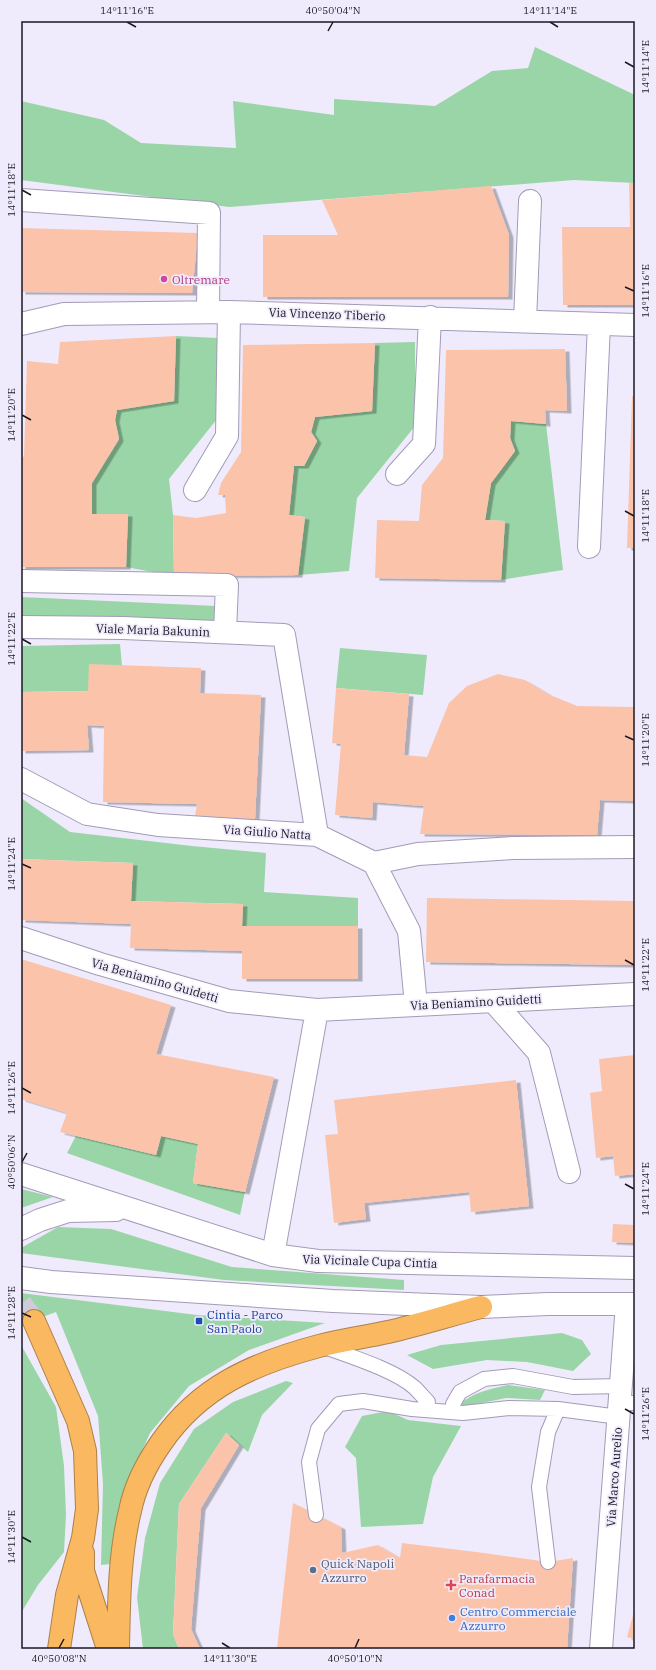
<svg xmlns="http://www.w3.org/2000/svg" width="656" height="1670" viewBox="0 0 656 1670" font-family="'IBM Plex Serif',serif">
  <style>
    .green { fill: #9ad5a7 }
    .building { fill: #fcc3ab; filter: url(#shadow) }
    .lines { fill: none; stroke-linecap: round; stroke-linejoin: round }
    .highway-tunnel { stroke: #cfcbdb; stroke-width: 22; stroke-dasharray: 22 11; stroke-linecap: butt }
    .lane-casing { stroke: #a39bb7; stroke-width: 16 }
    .street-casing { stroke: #a39bb7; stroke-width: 24 }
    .secondary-casing { stroke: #a39bb7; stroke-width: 24 }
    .highway-casing { stroke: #ac814b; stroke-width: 24 }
    .lane { stroke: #fff; stroke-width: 14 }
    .street { stroke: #fff; stroke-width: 22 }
    .secondary { stroke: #fff; stroke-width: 22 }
    .highway { stroke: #fab961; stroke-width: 22 }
    .ticks { fill: none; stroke: #1b1822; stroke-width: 1.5 }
    .hotel-dot { fill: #d1479c; stroke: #efebfc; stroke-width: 1.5 }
    .transit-dot { fill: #1a4fb4; stroke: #efebfc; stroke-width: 1.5 }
    .service-dot { fill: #5c6f8a; stroke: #efebfc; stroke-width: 1.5 }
    .health-dot { fill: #e0444e; stroke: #efebfc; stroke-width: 1.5 }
    .shop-dot { fill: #3f7fe0; stroke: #efebfc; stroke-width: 1.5 }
    .labels { text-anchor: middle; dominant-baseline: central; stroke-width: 3.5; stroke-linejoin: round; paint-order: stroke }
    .hotel-label { font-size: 12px; fill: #b23c85; stroke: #efebfc; text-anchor: start }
    .street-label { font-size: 12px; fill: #1b1822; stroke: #efebfc }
    .transit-label { font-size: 12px; fill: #164399; stroke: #efebfc; text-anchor: start }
    .service-label { font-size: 12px; fill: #4e5e75; stroke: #efebfc; text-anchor: start }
    .health-label { font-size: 12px; fill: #be3a42; stroke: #efebfc; text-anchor: start }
    .shop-label { font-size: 12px; fill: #366cbe; stroke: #efebfc; text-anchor: start }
    .neatline { fill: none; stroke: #1b1822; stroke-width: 1.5 }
    .ticks-label { font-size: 10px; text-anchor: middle; fill: #1b1822 }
  </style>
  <defs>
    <filter id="shadow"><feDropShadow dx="4.5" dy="2.5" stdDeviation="0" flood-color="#0004"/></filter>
  </defs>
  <rect width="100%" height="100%" fill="#efebfc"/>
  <path class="green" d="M535,47L635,95V183L574,180L229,207L21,180V101L104,120L141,143L236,148L233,101L334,115V99L435,106L492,71L528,68Z
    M176,336L218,338L217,419L169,479L173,515L174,576L126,567L128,515L92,514V483L119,439L115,420L117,410L174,401Z
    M415,342V426L357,498L349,571L298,575L305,517L289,515L294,466H304L317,441L311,432L315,417L372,411L375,343Z
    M511,421L546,424L563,570L501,580L505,521L485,520L491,483L515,451L510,438Z
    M21,597L216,606L215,625L21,620Z
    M120,644L122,666L88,691L21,692V646Z
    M340,648L427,655L423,695L336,688Z
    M21,798L70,832L192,846L266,853L264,892L358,898V926H242L243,904L131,901L133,863L21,859Z
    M76,1136L156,1155L161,1136L198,1144L193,1183L245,1192L240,1215L67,1153Z
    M21,1189L53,1197L21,1208Z
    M58,1227L111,1229L232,1267L404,1280V1290L224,1280L21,1253V1248Z
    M21,1293L197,1315L325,1323L249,1350L189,1386L150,1433L126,1487L110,1564L101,1565L103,1484L98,1416L56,1312L21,1325Z
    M562,1333L582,1340L591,1354L573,1371L527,1362L487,1360L433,1369L407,1355L441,1345Z
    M21,1345L56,1407L64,1466L66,1515L64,1552L38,1585L21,1613Z
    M286,1381L293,1383L262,1415L248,1452L226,1433L179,1504L173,1634L179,1649H143L137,1597L145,1538L160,1483L194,1429L233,1402Z
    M508,1385L545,1390L540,1400L506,1398L467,1406L459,1405C473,1392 490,1389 508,1385Z
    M388,1411L408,1420L461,1426L433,1477L423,1524L361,1527L356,1458L345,1447L362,1416Z"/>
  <path class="building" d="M629,183H635V305H563L562,227H630Z
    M491,186L509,235L508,297H263V235H338L322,200Z
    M21,228L198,233L192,293L21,292Z
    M176,336L174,401L117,410L115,420L119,439L92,483V514H128L126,567H21V459L24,456L27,361L58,364L60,342Z
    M375,343L372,411L315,417L311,432L317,441L304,466H294L289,515L305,517L298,575L174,576L173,515L196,518L226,513L225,495H218L221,483L241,452L243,345Z
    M565,349L567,411L545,410L546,424L511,421L510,438L515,451L491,483L485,520L505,521L501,580L375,578L377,520L419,521L422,485L443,458L446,350Z
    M632,396H635V548H627Z
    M89,664L201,668L200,693L261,695L255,819L195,816L197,804L103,802L104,726L87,725L89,750L21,751V692L88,691Z
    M498,674L525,680L550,695L577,706L635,707V801L600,800L597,835L420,834L424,806L373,802L372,818L335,815L341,744L332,743L336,688L409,694L404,755L427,757L449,703L467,686Z
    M21,859L133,863L131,901L243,904L242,926H358V979H242V951L130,948L131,924L21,920Z
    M427,898L635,901V965L426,962Z
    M21,959L171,1005L156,1054L274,1077L245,1192L193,1183L198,1144L161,1136L156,1155L60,1132L67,1113L21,1099Z
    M635,1055V1174L615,1176L613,1156L596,1158L590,1093L602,1091L599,1059Z
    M516,1080L529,1206L471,1212L469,1192L364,1203L366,1219L334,1223L325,1135L338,1134L334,1100Z
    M613,1224L635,1225V1243L612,1242Z
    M226,1433L239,1445L201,1508L191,1629L200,1649H179L173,1634L179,1504Z
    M293,1503L341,1527L342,1553L378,1545L400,1558L402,1543L484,1553L548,1562L573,1558L567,1649H277Z
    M635,1608V1639L627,1637Z"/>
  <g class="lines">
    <path class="highway-tunnel" d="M21,1304L34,1321"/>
    <defs>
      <path id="lane" d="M322,1346C349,1356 395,1370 415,1388C420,1393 424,1398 428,1402
        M620,1403H635
        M453,1404L460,1392L484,1379L513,1376L573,1387L621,1386
        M316,1515L309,1462L318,1429L339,1404L363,1401L412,1409L463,1413L509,1408L558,1409L619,1417
        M548,1562L539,1487L548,1432L558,1409"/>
      <path id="street" d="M21,200L209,213L208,312
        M525,321L530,201
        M21,324L64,314L229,312L635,325
        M397,474L424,444L430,317
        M195,490L227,436L229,312
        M589,547L599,324
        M21,581L227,585L225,632
        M21,627L123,628L284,635L317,835
        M21,779L87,814L158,825L317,835L374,863L418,854L513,848L635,847
        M374,863L409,931L416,1005
        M21,938L100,964L229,1001L317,1010L635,994
        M493,1001L539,1053L569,1172
        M273,1255L317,1010
        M601,1649L627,1304"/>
      <path id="secondary" d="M21,1174L273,1255L318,1261L635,1268
        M21,1229L40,1220L68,1211L116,1210
        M21,1278L51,1282L333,1301L481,1307L548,1304H635"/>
      <path id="highway" d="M34,1321L78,1421L85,1451L87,1509L83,1538L67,1595L59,1649
        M83,1553V1571L108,1649
        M118,1649C119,1603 119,1556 130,1511C135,1486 147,1463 161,1443C200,1386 255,1363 319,1346C342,1340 365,1337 388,1332C419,1325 450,1315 481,1307"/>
    </defs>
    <use href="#lane" class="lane-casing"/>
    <use href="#street" class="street-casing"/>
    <use href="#secondary" class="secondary-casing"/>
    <use href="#highway" class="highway-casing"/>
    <use href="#lane" class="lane"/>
    <use href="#street" class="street"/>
    <use href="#secondary" class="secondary"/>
    <use href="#highway" class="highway"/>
  </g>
  <path class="ticks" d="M127,22L136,27M550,22L558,27M328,31L333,22M625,62L634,67M22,190L31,195M625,287L634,291M22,415L31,420M625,511L634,516M22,639L31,644M625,736L634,740M22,864L31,868M625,960L634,965M22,1088L31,1093M22,1162L27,1153M625,1184L634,1189M22,1313L31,1317M625,1409L634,1414M22,1537L31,1542M222,1643L230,1648M59,1648L64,1639M355,1648L359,1639"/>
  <circle class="hotel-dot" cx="164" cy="279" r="4"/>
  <rect class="transit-dot" x="195" y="1317" width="8" height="8" rx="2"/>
  <circle class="service-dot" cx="313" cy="1570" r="4"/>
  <path class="health-dot" d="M449 1579h4v4h4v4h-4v4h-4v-4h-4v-4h4z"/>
  <circle class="shop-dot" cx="452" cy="1618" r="4"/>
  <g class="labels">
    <g class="hotel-label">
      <text x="172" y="279">Oltremare</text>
    </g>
    <g class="street-label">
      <text transform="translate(327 314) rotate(2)">Via Vincenzo Tiberio</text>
      <text transform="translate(153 630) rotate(2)">Viale Maria Bakunin</text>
      <text transform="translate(267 832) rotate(4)">Via Giulio Natta</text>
      <text transform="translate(155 980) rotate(16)">Via Beniamino Guidetti</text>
      <text transform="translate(476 1002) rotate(-3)">Via Beniamino Guidetti</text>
      <text transform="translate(370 1261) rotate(2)">Via Vicinale Cupa Cintia</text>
      <text transform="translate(614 1477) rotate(-86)">Via Marco Aurelio</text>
    </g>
    <g class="transit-label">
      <text x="207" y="1314">Cintia - Parco<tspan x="207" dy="14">San Paolo</tspan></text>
    </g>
    <g class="service-label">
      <text x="321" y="1563">Quick Napoli<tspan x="321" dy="14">Azzurro</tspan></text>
    </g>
    <g class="health-label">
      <text x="459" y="1578">Parafarmacia<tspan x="459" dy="14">Conad</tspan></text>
    </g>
    <g class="shop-label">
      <text x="460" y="1611">Centro Commerciale<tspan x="460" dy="14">Azzurro</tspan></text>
    </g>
  </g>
  <rect width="656" height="1670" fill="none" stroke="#efebfc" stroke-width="44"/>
  <rect x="22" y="22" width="612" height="1626" class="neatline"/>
  <g class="ticks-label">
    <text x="127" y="14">14°11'16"E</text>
    <text x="333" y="14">40°50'04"N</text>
    <text x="550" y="14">14°11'14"E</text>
    <text transform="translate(645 67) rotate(-90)" y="4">14°11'14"E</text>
    <text transform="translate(11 190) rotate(-90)" y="4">14°11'18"E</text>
    <text transform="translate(645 291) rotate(-90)" y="4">14°11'16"E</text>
    <text transform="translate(11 415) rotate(-90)" y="4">14°11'20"E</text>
    <text transform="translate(645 516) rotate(-90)" y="4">14°11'18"E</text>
    <text transform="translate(11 639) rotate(-90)" y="4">14°11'22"E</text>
    <text transform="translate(645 740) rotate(-90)" y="4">14°11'20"E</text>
    <text transform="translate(11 864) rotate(-90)" y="4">14°11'24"E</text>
    <text transform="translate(645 965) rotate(-90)" y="4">14°11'22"E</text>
    <text transform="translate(11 1088) rotate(-90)" y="4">14°11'26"E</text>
    <text transform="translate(11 1162) rotate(-90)" y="4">40°50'06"N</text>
    <text transform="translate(645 1189) rotate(-90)" y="4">14°11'24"E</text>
    <text transform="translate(11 1313) rotate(-90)" y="4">14°11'28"E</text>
    <text transform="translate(645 1414) rotate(-90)" y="4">14°11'26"E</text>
    <text transform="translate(11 1537) rotate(-90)" y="4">14°11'30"E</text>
    <text x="59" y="1662">40°50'08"N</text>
    <text x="230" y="1662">14°11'30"E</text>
    <text x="355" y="1662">40°50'10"N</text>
  </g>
</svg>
